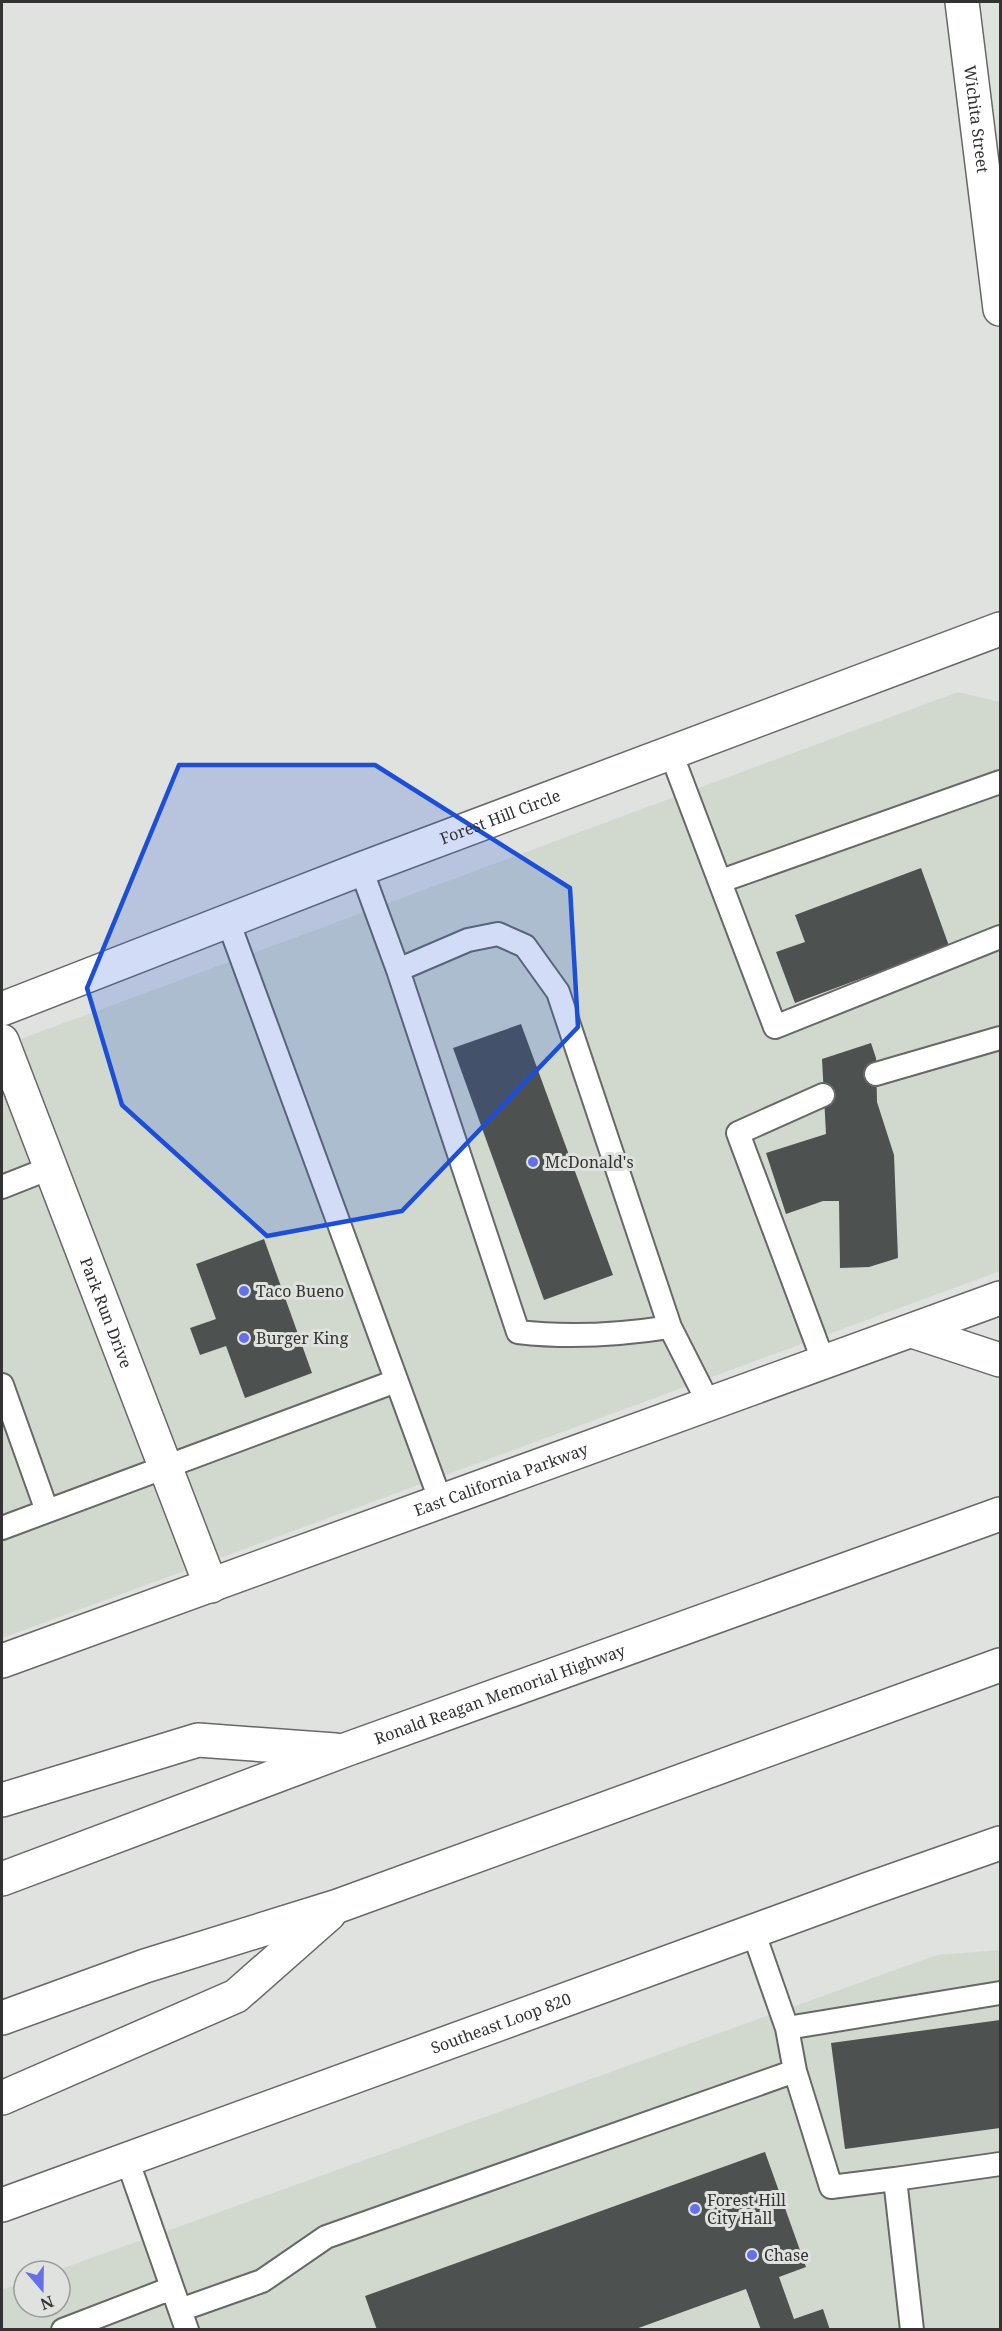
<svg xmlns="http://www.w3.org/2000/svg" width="1002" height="2331" viewBox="0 0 1002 2331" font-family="'Noto Serif',serif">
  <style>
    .built { fill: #d1d9cf }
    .building { fill: #4d5250 }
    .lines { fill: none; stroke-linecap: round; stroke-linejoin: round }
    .service-casing { stroke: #666965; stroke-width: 26 }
    .minor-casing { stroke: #666965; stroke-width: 36 }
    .tertiary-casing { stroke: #666965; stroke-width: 36 }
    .secondary-casing { stroke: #666965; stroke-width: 36 }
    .motorway-casing { stroke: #666965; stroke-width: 36 }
    .service { stroke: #fff; stroke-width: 22 }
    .minor { stroke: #fff; stroke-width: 33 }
    .tertiary { stroke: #fff; stroke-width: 33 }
    .secondary { stroke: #fff; stroke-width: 33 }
    .motorway { stroke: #fff; stroke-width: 33 }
    .marked { fill: #1d4ed8; fill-opacity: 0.2; stroke: #1d4ed8; stroke-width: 4.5; stroke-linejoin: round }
    .poi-dot { fill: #6470e8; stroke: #dfe2df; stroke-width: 2 }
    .labels { text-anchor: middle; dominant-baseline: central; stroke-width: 6; stroke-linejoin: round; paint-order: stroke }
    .street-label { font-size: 16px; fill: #323332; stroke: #dfe2df }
    .poi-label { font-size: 16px; fill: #323332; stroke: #dfe2df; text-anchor: start }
  </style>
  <rect width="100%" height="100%" fill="#dfe2df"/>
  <path class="built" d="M958,692L1000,702V1271L2,1638V1046Z
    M1000,1950V2329L2,2330V2290L24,2282V2307H60V2271H55L937,1955Z"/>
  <path class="building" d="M921,868L949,946L795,1003L776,952L805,942L795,915Z
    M521,1024L613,1275L544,1300L453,1048Z
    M871,1043L876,1058L877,1102L894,1155L898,1258L869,1267L840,1268L839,1201H823L786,1214L766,1153L826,1134L822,1059Z
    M264,1239L312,1373L245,1398L226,1346L200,1355L190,1328L216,1319L196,1264Z
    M1000,2020V2128L845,2149L831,2043Z
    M765,2152L806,2267L779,2277L794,2319L823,2309L830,2330H761L746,2289L633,2330H377L365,2296Z"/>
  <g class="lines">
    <defs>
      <path id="service" d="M671,753L775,1027L1000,937
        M361,869L398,970L518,1332C569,1338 619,1335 670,1327
        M721,881L1000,782
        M228,921L441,1502
        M398,970L468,940L498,934L525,946L558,992L670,1327L709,1404
        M876,1074L1000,1038
        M823,1095L738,1133L824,1363
        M2,1187L50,1168
        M2,1385L47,1511
        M2,1528L396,1381
        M787,2028L1000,1993
        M795,2071L831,2187L895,2179L912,2330
        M127,2159L187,2330
        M895,2179L1000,2164
        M180,2310L262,2281L326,2237L795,2071L787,2028L753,1931
        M63,2330L172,2288"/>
      <g id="minor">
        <path id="s1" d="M2,1041L211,1586"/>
      </g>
      <g id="tertiary">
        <path id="s2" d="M2,1009L361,869L1000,629"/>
      </g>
      <g id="secondary">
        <path id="s3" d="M962,2L1000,309"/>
        <path d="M912,1331L1000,1360"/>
        <path id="s4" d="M2,1661L1000,1298"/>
        <path id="s5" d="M2,2205L869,1889L1000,1843"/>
      </g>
      <g id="motorway">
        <path d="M2,1800L198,1740L335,1750"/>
        <path id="s6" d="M2,1879L345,1750L1000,1514"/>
        <path d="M2,2018L145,1966L338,1906L1000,1665"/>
        <path d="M2,2098L236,1996L329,1914"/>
      </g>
    </defs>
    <use href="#service" class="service-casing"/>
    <use href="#minor" class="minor-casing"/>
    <use href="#tertiary" class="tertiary-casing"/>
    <use href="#secondary" class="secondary-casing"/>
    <use href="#motorway" class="motorway-casing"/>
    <use href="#service" class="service"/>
    <use href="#minor" class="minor"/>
    <use href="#tertiary" class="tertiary"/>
    <use href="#secondary" class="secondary"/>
    <use href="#motorway" class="motorway"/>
  </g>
  <path class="marked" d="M179,765H375L570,888L578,1027L402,1211L267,1236L122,1105L87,988Z"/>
  <g class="poi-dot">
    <circle cx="533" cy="1162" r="6"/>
    <circle cx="244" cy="1291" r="6"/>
    <circle cx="244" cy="1338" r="6"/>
    <circle cx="695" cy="2209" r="6"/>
    <circle cx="752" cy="2255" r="6"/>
  </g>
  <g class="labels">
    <g class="street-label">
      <text stroke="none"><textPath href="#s3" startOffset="118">Wichita Street</textPath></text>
      <text stroke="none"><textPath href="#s2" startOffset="534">Forest Hill Circle</textPath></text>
      <text stroke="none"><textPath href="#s1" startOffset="291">Park Run Drive</textPath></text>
      <text stroke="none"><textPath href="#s4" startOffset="531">East California Parkway</textPath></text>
      <text stroke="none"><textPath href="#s6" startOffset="531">Ronald Reagan Memorial Highway</textPath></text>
      <text stroke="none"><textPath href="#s5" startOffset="531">Southeast Loop 820</textPath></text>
    </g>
    <g class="poi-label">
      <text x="545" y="1162">McDonald's</text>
      <text x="256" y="1291">Taco Bueno</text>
      <text x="256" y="1338">Burger King</text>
      <text x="707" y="2200">Forest Hill<tspan x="707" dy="18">City Hall</tspan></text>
      <text x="764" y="2255">Chase</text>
    </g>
  </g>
  <rect width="1002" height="2331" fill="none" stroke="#323332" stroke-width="6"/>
  <g transform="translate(42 2289) rotate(160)"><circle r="28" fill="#dfe2df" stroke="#9a9c9a" stroke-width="1.5"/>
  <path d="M0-4.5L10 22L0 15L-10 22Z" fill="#6470e8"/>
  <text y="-9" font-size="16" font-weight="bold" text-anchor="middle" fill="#323332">N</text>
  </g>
</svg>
